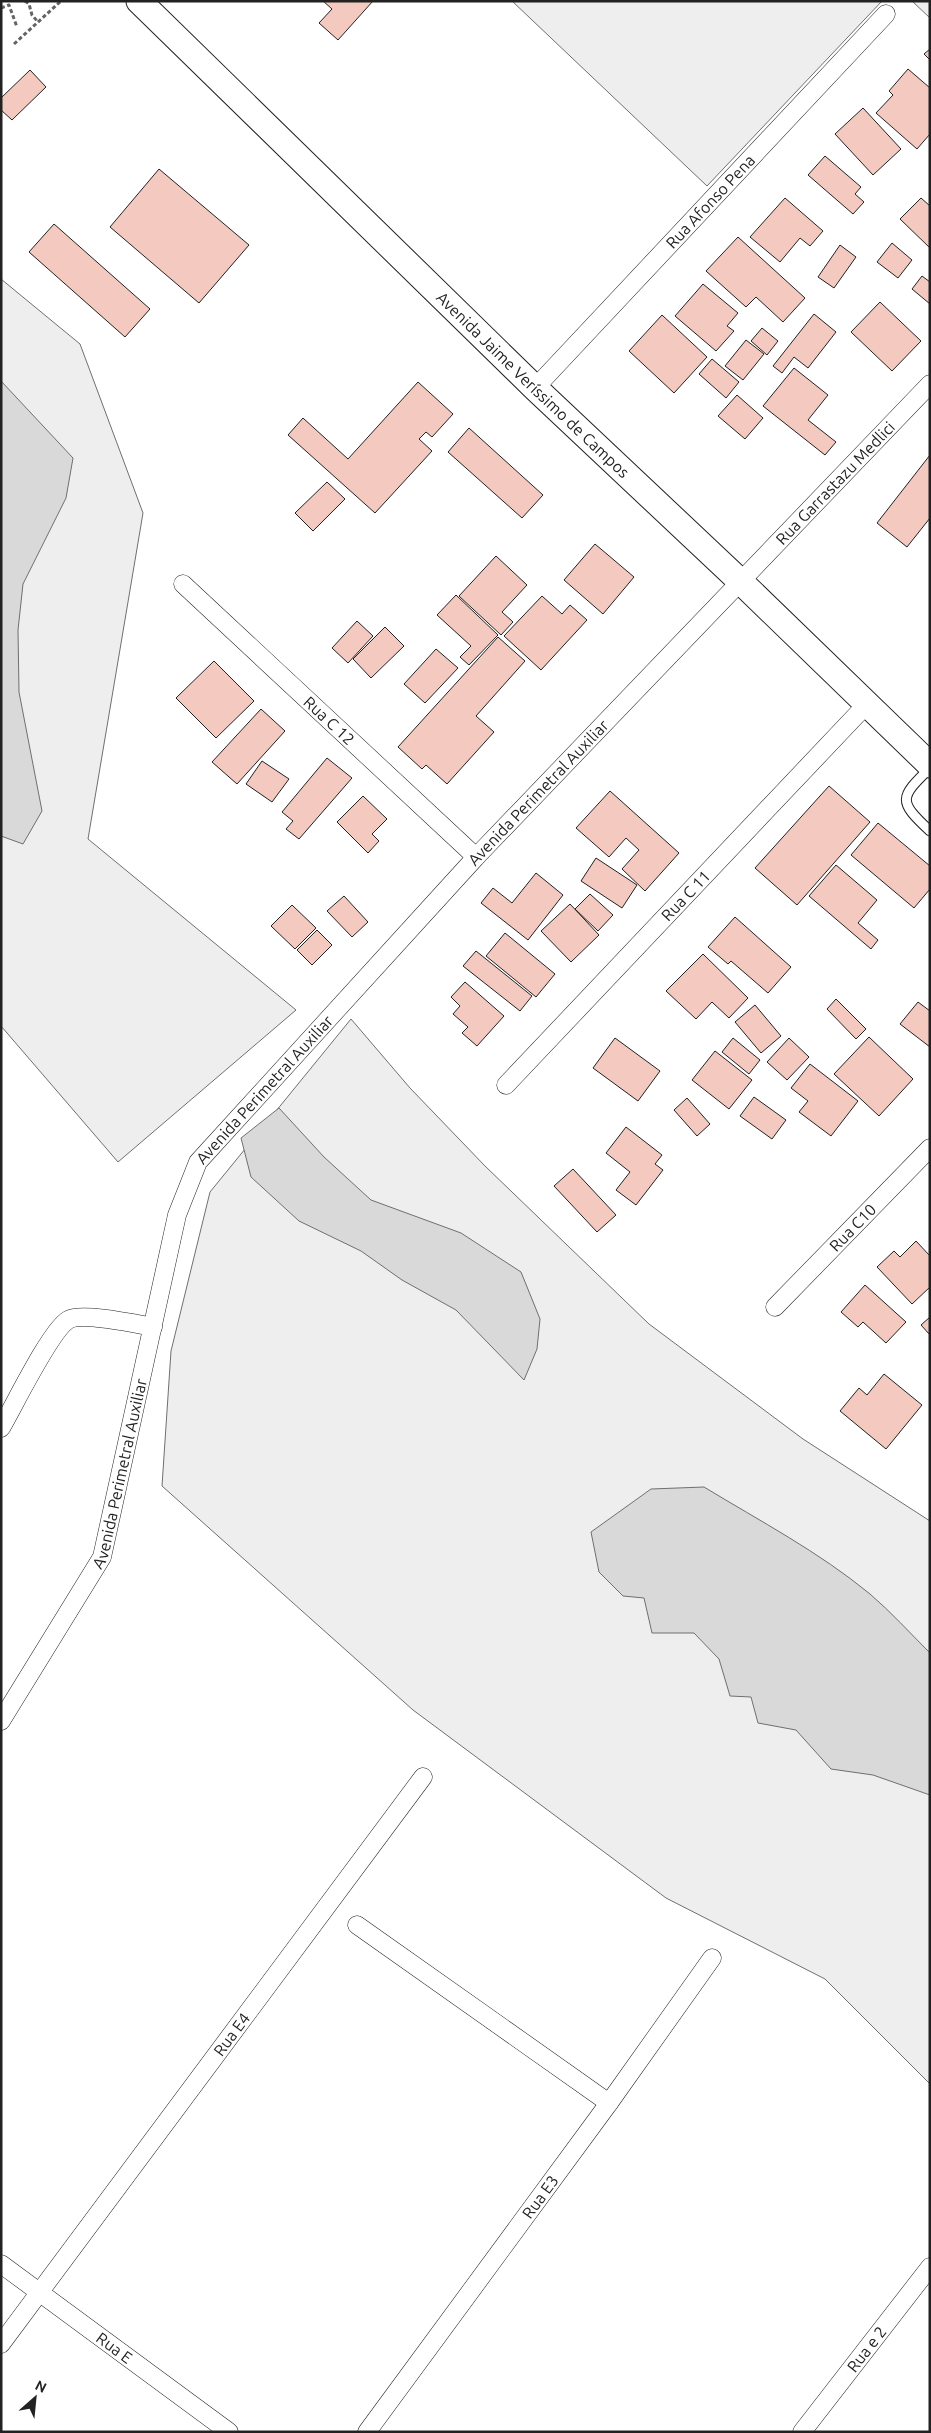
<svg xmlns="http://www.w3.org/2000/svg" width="931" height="2433" viewBox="0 0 931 2433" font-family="Ubuntu,sans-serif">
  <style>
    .green { fill: #eee; stroke: #6f6f6f }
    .water { fill: #d9d9d9; stroke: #6f6f6f }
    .building { fill: #f3c9c0; stroke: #222 }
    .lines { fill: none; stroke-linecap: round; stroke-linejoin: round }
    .lane-casing { stroke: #222; stroke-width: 11 }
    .street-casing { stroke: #222; stroke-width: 19 }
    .secondary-casing { stroke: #222; stroke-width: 27 }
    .path { stroke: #646464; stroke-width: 3; stroke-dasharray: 4 2.5; stroke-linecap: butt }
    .lane { stroke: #fff; stroke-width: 9 }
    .street { stroke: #fff; stroke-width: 18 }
    .secondary { stroke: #fff; stroke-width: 25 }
    .labels { text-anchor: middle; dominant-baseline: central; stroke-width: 4; stroke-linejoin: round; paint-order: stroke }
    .street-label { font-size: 16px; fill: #222; stroke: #fff }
  </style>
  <rect width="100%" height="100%" fill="#fff"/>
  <path class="green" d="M512,1H882L707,186Z
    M912,1H930V18Z
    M1,279L80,344L143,513L88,839L296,1010L118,1162L1,1026Z
    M351,1019L410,1088L485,1166L649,1324L803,1439L930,1521V2084L825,1979L666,1898L413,1710L162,1486L171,1351L210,1192Z"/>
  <path class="water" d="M1,381L73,458L66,498L23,584L18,630L19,692L42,811L23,844L1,836Z
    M279,1108L324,1157L371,1200L461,1233L521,1272L540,1319L537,1349L524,1380L456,1310L402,1280L361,1251L299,1221L251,1177L241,1138Z
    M704,1487C760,1521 819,1552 870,1594C891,1612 910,1633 930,1653V1795L873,1775L831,1769L796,1730L758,1723L751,1697L730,1696L719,1659L694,1633H652L644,1598L623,1596L599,1572L591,1532L651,1489Z"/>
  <path class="building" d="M323,1H373L338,40L319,23L332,9Z
    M930,49V60L924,54Z
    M908,69L930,88V134L917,149L876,113L893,95L889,91Z
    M30,70L46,87L12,120L1,110V98Z
    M863,108L901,149L873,175L835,134Z
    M825,156L861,187L855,194L864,202L853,214L808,175Z
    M159,169L249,245L199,303L110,227Z
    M785,198L823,231L810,246L800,238L780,262L750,237Z
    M921,198L930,206V248L900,219Z
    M54,224L150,309L125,337L29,252Z
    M738,237L805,298L783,322L756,297L746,307L706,271Z
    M892,243L912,260L898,278L877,262Z
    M840,245L856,257L834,288L818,277Z
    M922,276L930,282V304L912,289Z
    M703,284L738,313L727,326L734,331L716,351L675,316Z
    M880,302L921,341L892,371L851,332Z
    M814,314L836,332L808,368L794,357L782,373L773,366Z
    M662,315L707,357L674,393L629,351Z
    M762,328L778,341L767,355L751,341Z
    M746,340L764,354L743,380L725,366Z
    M712,359L739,382L726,398L699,374Z
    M794,368L828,395L808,420L836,442L825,455L763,406Z
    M418,382L453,414L432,437L426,432L419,439L432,451L375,513L288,435L303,418L348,459Z
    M737,395L763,418L745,439L718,416Z
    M469,428L543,495L522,518L448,452Z
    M930,455V518L907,547L877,523Z
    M327,482L345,499L313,531L295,513Z
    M595,544L634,577L603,614L564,580Z
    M496,556L527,585L502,612L513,622L501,635L459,596Z
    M456,595L498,635L469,665L460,657L471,646L437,615Z
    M542,596L562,614L570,605L587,620L541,670L504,636Z
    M357,621L373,636L348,663L332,648Z
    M385,627L404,646L371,678L353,659Z
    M498,637L525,661L476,716L494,732L447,784L426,765L422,769L398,747Z
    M436,649L458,668L425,703L404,684Z
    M214,661L254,701L216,738L176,698Z
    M261,709L285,731L237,784L212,762Z
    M327,758L352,778L299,839L286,829L293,821L282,812Z
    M262,761L289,779L272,802L246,784Z
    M829,786L870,822L797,905L755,868Z
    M610,791L679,853L645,891L622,869L639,850L626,838L609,857L576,828Z
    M363,796L387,819L372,834L379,841L368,853L337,822Z
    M878,823L930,866V889L914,908L851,855Z
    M596,858L637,885L622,908L581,881Z
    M836,865L877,900L858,923L878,940L871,949L809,896Z
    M536,873L563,895L528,940L481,903L493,888L512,903Z
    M590,894L613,915L598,931L575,909Z
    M344,896L368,922L352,937L327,911Z
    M570,904L599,935L571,962L541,931Z
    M292,905L316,928L295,949L271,926Z
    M735,917L791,967L768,993L731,961L728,964L708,947Z
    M317,930L332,945L312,965L297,950Z
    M505,933L555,974L536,997L486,956Z
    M476,951L532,996L520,1011L463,966Z
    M703,954L748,998L729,1018L712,1002L696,1019L666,991Z
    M465,982L504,1016L477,1046L462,1033L468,1027L453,1014L460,1006L451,997Z
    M836,999L866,1029L856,1039L827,1009Z
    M918,1002L930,1011V1047L900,1024Z
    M755,1005L781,1036L761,1053L735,1022Z
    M869,1037L913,1079L879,1116L834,1074Z
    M615,1038L660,1071L638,1101L593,1068Z
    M733,1038L760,1060L749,1074L722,1052Z
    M789,1038L809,1057L787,1080L767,1062Z
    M715,1051L752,1080L729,1109L692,1080Z
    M810,1064L858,1101L831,1136L799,1112L808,1101L791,1088Z
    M754,1097L786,1120L772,1139L740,1116Z
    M687,1098L710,1124L697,1136L674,1110Z
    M626,1127L662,1155L655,1164L663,1170L636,1205L616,1190L630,1172L606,1153Z
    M573,1169L616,1215L597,1232L554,1186Z
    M916,1241L930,1256V1287L912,1304L877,1267L894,1251L900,1257Z
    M865,1285L906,1322L886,1343L863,1322L858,1327L841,1312Z
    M930,1317V1335L921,1325Z
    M884,1374L922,1405L886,1449L840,1411L859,1388L867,1395Z"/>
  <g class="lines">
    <defs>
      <path id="lane" d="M930,768C899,798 898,801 930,831"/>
      <g id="street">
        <path id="s1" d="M535,388L886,14"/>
        <path id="s2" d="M183,584L476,857"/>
        <path id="s3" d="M506,1085L866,705"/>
        <path id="s4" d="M775,1307L930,1148"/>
        <path d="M1,1428C14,1406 50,1331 68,1320C81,1312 136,1324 153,1327"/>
        <path id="s5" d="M1,1721L102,1557L177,1215L198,1162L476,857L930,384"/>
        <path d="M357,1925L609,2103"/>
        <path id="s6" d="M1,2264L229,2432"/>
        <path id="s7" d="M1,2344L423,1777"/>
        <path id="s8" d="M367,2432L609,2103L712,1958"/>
        <path id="s9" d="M802,2432L930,2267"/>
      </g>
      <g id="secondary">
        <path id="s10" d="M139,1L535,388L741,582L930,765"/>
      </g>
    </defs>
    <use href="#lane" class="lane-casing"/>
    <use href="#street" class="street-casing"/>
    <use href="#secondary" class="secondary-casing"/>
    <path class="path" d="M25,1L29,4L32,15L38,22
      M1,8L9,5L17,27
      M14,44L61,1"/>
    <use href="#lane" class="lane"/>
    <use href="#street" class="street"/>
    <use href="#secondary" class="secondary"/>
  </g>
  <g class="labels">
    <g class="street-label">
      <text stroke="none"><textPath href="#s1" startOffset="256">Rua Afonso Pena</textPath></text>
      <text stroke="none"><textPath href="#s10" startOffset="550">Avenida Jaime Veríssimo de Campos</textPath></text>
      <text stroke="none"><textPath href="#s5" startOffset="1531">Rua Garrastazu Medlici</textPath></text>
      <text stroke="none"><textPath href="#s2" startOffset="200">Rua C 12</textPath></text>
      <text stroke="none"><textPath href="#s5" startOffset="1102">Avenida Perimetral Auxiliar</textPath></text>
      <text stroke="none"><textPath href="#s3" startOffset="261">Rua C 11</textPath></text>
      <text stroke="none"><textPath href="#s5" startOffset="698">Avenida Perimetral Auxiliar</textPath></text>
      <text stroke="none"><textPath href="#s4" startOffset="111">Rua C10</textPath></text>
      <text stroke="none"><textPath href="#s5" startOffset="278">Avenida Perimetral Auxiliar</textPath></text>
      <text stroke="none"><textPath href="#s7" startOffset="386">Rua E4</textPath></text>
      <text stroke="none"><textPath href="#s8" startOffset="292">Rua E3</textPath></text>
      <text stroke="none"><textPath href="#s6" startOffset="141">Rua E</textPath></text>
      <text stroke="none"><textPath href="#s9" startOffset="105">Rua e 2</textPath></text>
    </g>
  </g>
  <rect width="931" height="2433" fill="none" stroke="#222222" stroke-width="5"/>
  <g transform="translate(35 2398) rotate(27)" stroke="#ffffff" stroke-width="4" paint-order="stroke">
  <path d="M0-4L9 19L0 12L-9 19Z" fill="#222222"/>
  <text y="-8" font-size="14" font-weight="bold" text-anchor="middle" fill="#222222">N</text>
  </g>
</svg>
